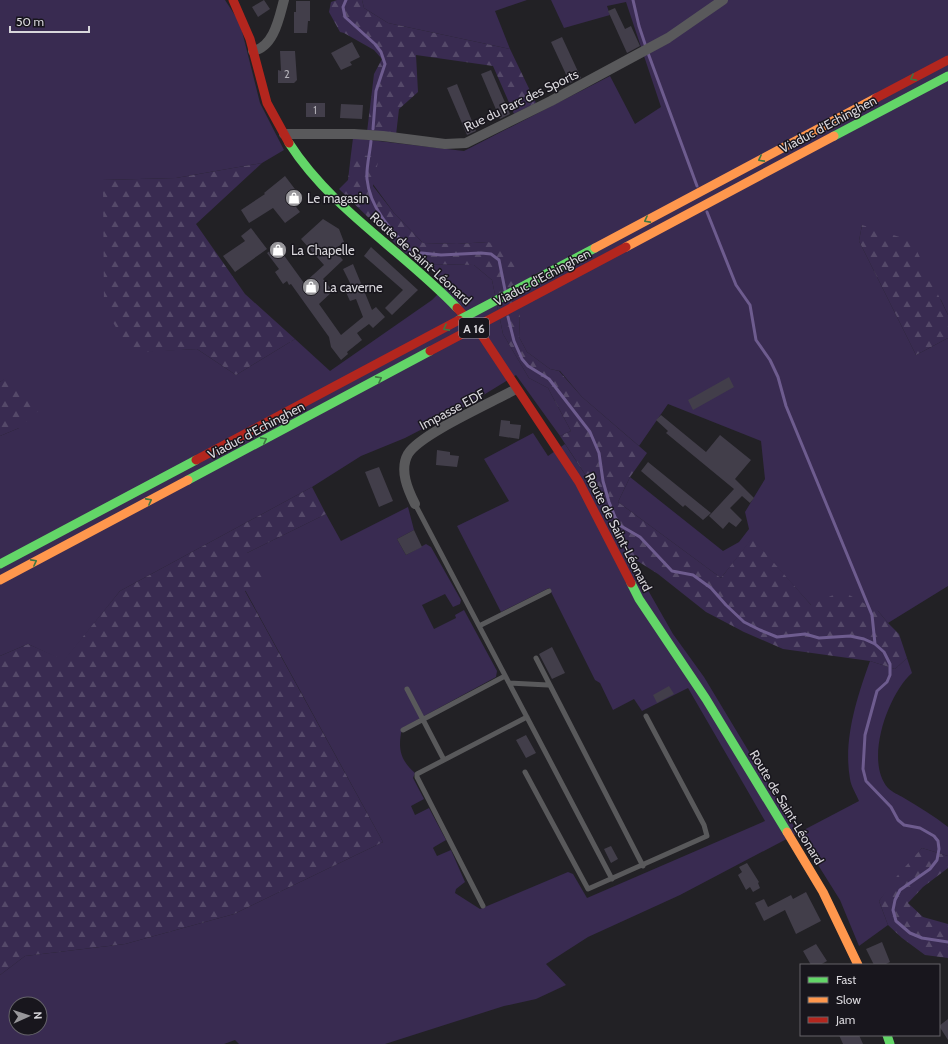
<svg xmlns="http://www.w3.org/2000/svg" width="948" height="1044" viewBox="0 0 948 1044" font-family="Cabin,sans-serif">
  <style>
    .green { fill: #392b51; fill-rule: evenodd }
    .forest { fill: url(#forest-firs) }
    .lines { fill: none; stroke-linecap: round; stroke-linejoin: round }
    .stream { stroke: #6e5c8f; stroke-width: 3 }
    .building { fill: #423e4a }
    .lane { stroke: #59595b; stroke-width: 5 }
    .street { stroke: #59595b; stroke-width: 10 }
    .fast { stroke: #63d668; stroke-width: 9 }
    .slow { stroke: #ff974d; stroke-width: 9 }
    .jam { stroke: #b3261e; stroke-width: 9 }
    .fast-bridge { stroke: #63d668; stroke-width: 9 }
    .slow-bridge { stroke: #ff974d; stroke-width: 9 }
    .jam-bridge { stroke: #b3261e; stroke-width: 9 }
    .oneway { stroke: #3e7642 }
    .labels { text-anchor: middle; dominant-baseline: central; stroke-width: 3; stroke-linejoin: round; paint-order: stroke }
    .number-label { font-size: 11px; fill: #b2b0b7 }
    .shield { fill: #18161d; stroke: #9e9ca2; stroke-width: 1 }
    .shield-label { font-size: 12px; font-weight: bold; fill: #d8d6db }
    .street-label { font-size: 13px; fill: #d8d6db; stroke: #18161d }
    .poi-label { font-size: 13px; fill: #d8d6db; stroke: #18161d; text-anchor: start }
  </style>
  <defs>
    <pattern id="forest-firs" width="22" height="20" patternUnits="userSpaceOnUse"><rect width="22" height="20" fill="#392b51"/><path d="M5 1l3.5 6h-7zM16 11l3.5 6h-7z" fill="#554969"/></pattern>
  </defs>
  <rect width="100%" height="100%" fill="#222125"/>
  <path class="green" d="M0,0H225L240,23L260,103L284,150L262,163L176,178L103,180L132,352L197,349L236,375L295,339L330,371L432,300L447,285L424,264L474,265L492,280L503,334L529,378L548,388L571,431L560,436L516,375L459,410L405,438L361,456L312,487L120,591L64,661L28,644L0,656V436L19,428L7,378L0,382Z
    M362,0H527L495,11L510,49L388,23L364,8Z
    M551,0H948V315L941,300L862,225L859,241L916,355L948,338V586L888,623L878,611L811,605L752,539L721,578L618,502L630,477L723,551L739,542L749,529L745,512L765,479L761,441L668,404L639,446L582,397L560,371L550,369L527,352L519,337L520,313L488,242L457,244L423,243L394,213L351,154L353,138L464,151L610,76L635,124L661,107L626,2L607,6L610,15L564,28Z
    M533,433L548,456L565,444L592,485L628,555L673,634L704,677L798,833L859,801C856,794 851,786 850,779C843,740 857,697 870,661L895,669L907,658L912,673C888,694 864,761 888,788C892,792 899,795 904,798C919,807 934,816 948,827V856L922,848L879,901L888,925L859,946L840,900L798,833L680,895L588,937L546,964L566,985L536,999L504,1006L385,1044H239L235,1040L224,1044H0V975L25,956L125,944L234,914L383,842L245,590L247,553L326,514L341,541L408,507L414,530L397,539L406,555L426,544L431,547L461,600L460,604L453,607L445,594L422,605L434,629L456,618L455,615L464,610L497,671L496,677L402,728C398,747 399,759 415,773L413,778L424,799L411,806L415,815L429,808L446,840L434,847L433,848L437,856L451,850L465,882L456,889L455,893L480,909L568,872L573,874L587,898L765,821L688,688L642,711L634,699L613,710L600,683L595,680L549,588L501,612L457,526L509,501L484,459ZM16,1004H40V1028H16Z"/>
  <path class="forest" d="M337,0H362L364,8L388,23L510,49L536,103L514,114L493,66L416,55L418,92L399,109L396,135L367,132L374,74L382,59L374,50L344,33L340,32L329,12L331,2Z
    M351,154L379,157L373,186L394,213L423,243L457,244L488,242L499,246L516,267L520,313L519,337L527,352L550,369L559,371L582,397L647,453L630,477L618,502L721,578L752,538L811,605L842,591L878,611L888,623L899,634L907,658L895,669L870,661L783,649L744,632L706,612L658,574L628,555L592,485L560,436L571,431L548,388L529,378L503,334L492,280L474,265L424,264L417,257L405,253L339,189L348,180Z
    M262,163L196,224L245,294L295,339L236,375L197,349L132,353L104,308L103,180L176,178Z
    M862,225L912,241L948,315V338L916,355L859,241Z
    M7,377L43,407L19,428L0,436V382Z
    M312,487L326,514L247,553L265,580L245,591L383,842L234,914L125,944L25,956L0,975V656L28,644L64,660L120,591Z
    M922,848L948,856V868L923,887L908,903L923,917L948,924V958L925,955L902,938L888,925L879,901L897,876Z"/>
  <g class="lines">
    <path class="stream" d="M346,0L343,7L345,17L375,44L381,52L385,64L376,91L373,129
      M633,0L639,26L648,53L697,186
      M371,141C370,153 366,167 367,179C370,209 392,231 412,252L441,255L481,253L491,254L499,260L505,290
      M707,212L736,285L750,305L756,340L770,360L778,377L786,406L872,615L875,644
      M508,317L514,341L522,359L528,366L549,379L590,432L599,453L603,481L609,502L615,517L621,526L640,537L672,571L693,575L711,588L726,605L744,622L760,630L777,637L805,634L819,638L850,636L864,639L875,644L884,652L890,664V675L887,682L877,691L865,735L863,769L866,781L891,807L898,820L904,825L920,828L934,836L938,841L939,849L937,860L930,869L900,890L895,900L893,910L896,921L910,933L922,938L948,942"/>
  </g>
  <path class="building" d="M264,0L270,9L258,17L252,7Z
    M296,1H310V21H308L307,33H294V12H296Z
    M615,8L625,29L631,26L640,46L627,53L608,11Z
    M562,37L581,78L570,83L551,42Z
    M352,42L360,57L350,62L352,65L341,70L331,53Z
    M280,51H295L297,80L294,83H278V70L281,71Z
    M491,70L510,114L500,119L481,74Z
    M457,84L476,131L467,135L447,88Z
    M306,103H325V117H306Z
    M341,104L363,105L362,119L340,118Z
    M285,176L301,197L293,203L300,212L285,223L273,208L249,223L241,210L265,194L264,193Z
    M323,219L339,229L344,242L334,250L343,260L323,279L333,291L319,304L341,335L363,317L356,299L350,301L344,288L351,285L343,269L353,264L372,310L376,307L385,317L373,328L369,324L357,333L362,340L347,352L348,354L341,360L331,347L329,337L291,284L289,285L287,281L283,284L275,272L279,269L267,253L281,243L287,251L283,254L304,283L324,265L301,239Z
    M251,228L267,249L235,272L223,256L245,241L241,236Z
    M371,247L418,290L392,315L385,308L403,290L364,256Z
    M729,377L734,387L693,410L688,400Z
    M661,415L706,452L720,435L751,460L735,479L754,498L750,503L742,496L730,508L742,520L736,527L729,522L723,529L709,516L734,489L666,433L668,431L656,420Z
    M501,420L510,421V424L521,425L519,439L499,436Z
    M437,450L450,452V455L459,456L457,467L436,465Z
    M648,462L711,513L703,520L685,505L683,507L641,471Z
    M379,467L393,501L379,507L365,472Z
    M414,530L422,547L406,555L397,539Z
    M552,647L565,673L552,679L539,654Z
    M669,686L674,694L657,703L653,695Z
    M526,735L536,753L526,758L516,740Z
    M611,846L618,859L611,863L604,849Z
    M747,863L759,882L758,883L760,888L753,892L750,887L746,890L738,875L742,872L739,867Z
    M806,892L821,921L796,934L785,910L764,921L755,903L764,899L768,907L791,895L793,899Z
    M882,942L890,962L884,965H874L866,949Z
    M816,944L827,961L820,965H811L803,951Z
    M948,1019V1040L939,1026Z
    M839,1035H859L863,1044H843Z"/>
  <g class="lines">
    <path class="lane" d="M415,504L612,879
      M479,626L549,591
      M536,658L643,866
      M509,683L548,685
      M407,689L444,760
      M403,730L505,676
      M525,772L588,889L707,836L704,825L646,716
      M483,906L417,777V774L527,717"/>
    <path class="street" d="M253,51C274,47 279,18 284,0
      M284,134H354L383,136L445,144L466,143L551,101L668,38L723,0
      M415,504C408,490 399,470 408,454C420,434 493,402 516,389"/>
    <path class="fast" d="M289,143C332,210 403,251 457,308
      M631,583L639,599L706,699L787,832
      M887,1035L890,1044"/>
    <path class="slow" d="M787,832L823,892L858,965"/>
    <path class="jam" d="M233,0L250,39L267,103L289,143
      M457,308L479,331L579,482L631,583"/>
    <path class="fast-bridge" d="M834,136L948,76
      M459,320L595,248
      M188,480L430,351
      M0,564L196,460"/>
    <path class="slow-bridge" d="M626,247L834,136
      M595,248L876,98
      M0,580L188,480"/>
    <path class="jam-bridge" d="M876,98L948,60
      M430,351L626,247
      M196,460L459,320"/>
  </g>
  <defs><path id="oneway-chevron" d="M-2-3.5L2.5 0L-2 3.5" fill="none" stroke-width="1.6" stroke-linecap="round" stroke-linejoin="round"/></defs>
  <g class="oneway">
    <use href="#oneway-chevron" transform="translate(913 78) rotate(152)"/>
    <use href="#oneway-chevron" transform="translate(761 159) rotate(152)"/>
    <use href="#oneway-chevron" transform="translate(647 220) rotate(152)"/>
    <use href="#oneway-chevron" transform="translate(446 328) rotate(152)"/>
    <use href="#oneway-chevron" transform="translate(379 379) rotate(-28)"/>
    <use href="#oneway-chevron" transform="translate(264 440) rotate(-28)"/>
    <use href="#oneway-chevron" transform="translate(149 501) rotate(-28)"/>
    <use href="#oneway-chevron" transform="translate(34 562) rotate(-28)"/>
  </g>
  <defs>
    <symbol id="shop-disc" viewBox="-11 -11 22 22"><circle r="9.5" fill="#98979b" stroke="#18161d"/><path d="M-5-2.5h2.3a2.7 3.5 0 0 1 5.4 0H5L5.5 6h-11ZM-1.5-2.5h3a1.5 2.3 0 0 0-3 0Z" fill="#fff"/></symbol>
  </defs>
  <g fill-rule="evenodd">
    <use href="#shop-disc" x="284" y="188" width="20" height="20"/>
    <use href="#shop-disc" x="268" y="240" width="20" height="20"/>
    <use href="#shop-disc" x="301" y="277" width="20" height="20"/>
  </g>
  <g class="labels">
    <g class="number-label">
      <text x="287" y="74">2</text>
      <text x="315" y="110">1</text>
    </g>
    <rect class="shield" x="459" y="318" width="30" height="20" rx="3"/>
    <g class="shield-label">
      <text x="474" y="328">A 16</text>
    </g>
    <g class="street-label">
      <text transform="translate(521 100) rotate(-26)">Rue du Parc des Sports</text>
      <text transform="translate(828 124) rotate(-28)">Viaduc d'Echinghen</text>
      <text transform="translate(421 258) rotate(42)">Route de Saint-Léonard</text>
      <text transform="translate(542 277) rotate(-28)">Viaduc d'Echinghen</text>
      <text transform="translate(452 409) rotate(-28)">Impasse EDF</text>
      <text transform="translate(256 430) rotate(-28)">Viaduc d'Echinghen</text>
      <text transform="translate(619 532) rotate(63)">Route de Saint-Léonard</text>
      <text transform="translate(787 807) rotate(59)">Route de Saint-Léonard</text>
    </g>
    <g class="poi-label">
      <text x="307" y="198">Le magasin</text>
      <text x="291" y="250">La Chapelle</text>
      <text x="324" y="287">La caverne</text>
    </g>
  </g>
  <rect x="800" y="964" width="140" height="72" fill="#18161d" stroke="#656369"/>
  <rect x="808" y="977" width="20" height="6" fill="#63d668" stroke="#656369"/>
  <text x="836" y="984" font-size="12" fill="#d8d6db">Fast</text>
  <rect x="808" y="997" width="20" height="6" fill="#ff974d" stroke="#656369"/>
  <text x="836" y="1004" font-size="12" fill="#d8d6db">Slow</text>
  <rect x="808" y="1017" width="20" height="6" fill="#b3261e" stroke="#656369"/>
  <text x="836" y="1024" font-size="12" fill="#d8d6db">Jam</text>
  <g transform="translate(28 1016) rotate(87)"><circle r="19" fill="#18161d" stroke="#656369"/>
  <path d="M0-3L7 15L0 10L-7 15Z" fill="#98979b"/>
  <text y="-6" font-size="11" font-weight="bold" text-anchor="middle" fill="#d8d6db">N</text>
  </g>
  <path d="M10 26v6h79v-6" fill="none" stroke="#d8d6db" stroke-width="2"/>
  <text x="16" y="26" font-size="12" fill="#d8d6db" stroke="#18161d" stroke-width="3" paint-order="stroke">50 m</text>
</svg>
